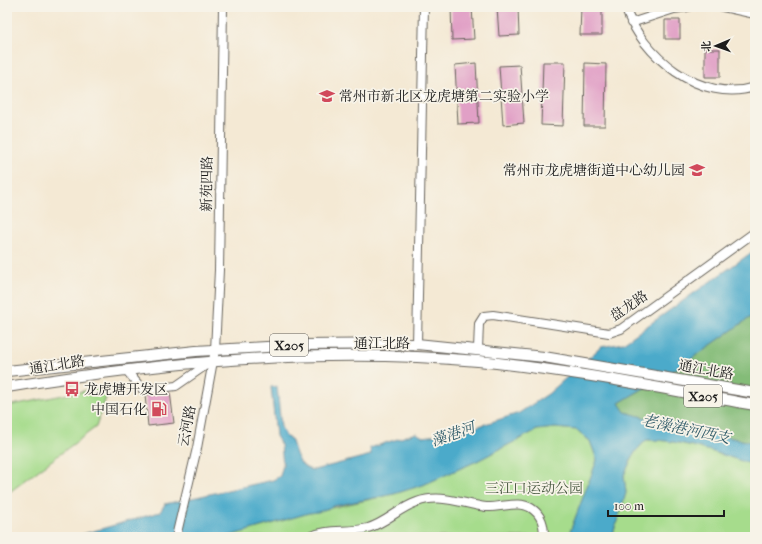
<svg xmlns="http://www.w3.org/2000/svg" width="762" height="544" viewBox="0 0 762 544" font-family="'IM FELL French Canon','Noto Serif SC',serif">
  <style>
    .green { fill: #a6dc8c; stroke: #617c54 }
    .forest { fill: #84bc78; stroke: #506c4a }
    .water { fill: #4baaca; stroke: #346373 }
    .building { fill: #e1a0c6 }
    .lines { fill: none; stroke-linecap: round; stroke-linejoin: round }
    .minor-casing { stroke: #68645c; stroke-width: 10 }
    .major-casing { stroke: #68645c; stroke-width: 12 }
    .minor { stroke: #fff; stroke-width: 8 }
    .major { stroke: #fff; stroke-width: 10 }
    .labels { text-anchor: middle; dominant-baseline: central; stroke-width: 3.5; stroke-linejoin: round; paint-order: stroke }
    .shield { fill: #f7f3e8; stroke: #5e5c59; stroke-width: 1 }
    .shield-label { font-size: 13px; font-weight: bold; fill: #1c1c1c }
    .poi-label { font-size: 14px; fill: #1c1c1c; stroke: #f7f3e8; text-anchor: start }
    .street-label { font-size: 14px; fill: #1c1c1c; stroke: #f7f3e8 }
    .park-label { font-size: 14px; fill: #45563e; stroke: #f7f3e8 }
    .water-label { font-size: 15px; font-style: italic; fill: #315c6a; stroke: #f7f3e8 }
  </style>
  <rect width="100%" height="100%" fill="#f7f3e8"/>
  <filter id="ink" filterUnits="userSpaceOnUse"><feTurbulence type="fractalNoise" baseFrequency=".025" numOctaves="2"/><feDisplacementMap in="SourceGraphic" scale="8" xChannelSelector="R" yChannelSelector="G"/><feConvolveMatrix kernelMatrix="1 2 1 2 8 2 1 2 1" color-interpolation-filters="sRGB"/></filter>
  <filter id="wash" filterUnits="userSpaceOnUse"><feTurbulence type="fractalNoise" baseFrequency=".012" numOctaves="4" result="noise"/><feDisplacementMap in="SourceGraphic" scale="16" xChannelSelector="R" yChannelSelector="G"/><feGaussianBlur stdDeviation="0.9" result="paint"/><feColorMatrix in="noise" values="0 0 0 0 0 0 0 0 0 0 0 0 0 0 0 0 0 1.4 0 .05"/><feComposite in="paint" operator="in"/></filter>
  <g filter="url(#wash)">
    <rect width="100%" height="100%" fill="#f4e9d4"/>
    <path class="green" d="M110,386L96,427L7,494V406Z
      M555,428L577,430L590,441L597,460L568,537H226L309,513L394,494L423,485L477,461L537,430Z
      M646,440C683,439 720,455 755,465V537H612L626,493L624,475L635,452Z"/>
    <path class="forest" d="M755,314V443L668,424L624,412L619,403L681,366Z"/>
    <path class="water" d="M755,250V314L681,366L619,403L625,412L668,424L755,443V465C720,455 683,439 646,440L635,452L624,475L626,493L612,537H568L597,460L590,441L577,430L555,428L537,430L477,461L423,485L394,494L334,506L318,512L309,513L226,537H73L160,512L165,504L273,480L280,476L283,465L281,445L276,436L271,387L277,386L281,427L286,437L291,439C296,452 298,469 314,470L371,455L370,448L416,433L423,437L464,431L519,413L548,394L601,347L623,343Z"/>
    <g id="blocks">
      <path class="building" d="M451,7H472L474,39L452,40Z
        M497,7H518L519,35L499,36Z
        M581,7H602V35H580Z
        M665,20H680V39H665Z
        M705,49H720V77H705Z
        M543,62H565L563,126L541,125Z
        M476,63L479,123L458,124L455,65Z
        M585,63L606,64L605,126H584Z
        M520,65L524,123L503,125L499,66Z
        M170,392L174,423L148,426L145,395Z"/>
    </g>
  </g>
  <g filter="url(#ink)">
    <use href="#blocks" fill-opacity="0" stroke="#68645c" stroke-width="1"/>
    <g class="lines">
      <defs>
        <path id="minor" d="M625,7C642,56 700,104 755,87
          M723,7L755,14
          M631,23L674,9L688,7
          M417,344L424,7
          M478,349L479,324L484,316L493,315L609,333L621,329L755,232
          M126,370L143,390L176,386L212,361
          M176,537L197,448L215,350L219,270L223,7
          M308,537C327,528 348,533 368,528C386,523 399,508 417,502C441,493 462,504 486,507C500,508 519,500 531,508C542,515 544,525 544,537"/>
        <path id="major" d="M7,371L196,351L301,345L417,344L544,357L755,393
          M7,387C161,362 322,347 478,361C571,370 663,389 755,405"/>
      </defs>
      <use href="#minor" class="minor-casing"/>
      <use href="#major" class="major-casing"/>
      <use href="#minor" class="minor"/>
      <use href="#major" class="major"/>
    </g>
  </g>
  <defs>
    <symbol id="school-bare" viewBox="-9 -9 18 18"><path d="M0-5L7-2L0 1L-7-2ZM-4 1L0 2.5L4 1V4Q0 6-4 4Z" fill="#d1495b" stroke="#f7f3e8" stroke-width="2.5" paint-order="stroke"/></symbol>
    <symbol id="bus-bare" viewBox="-9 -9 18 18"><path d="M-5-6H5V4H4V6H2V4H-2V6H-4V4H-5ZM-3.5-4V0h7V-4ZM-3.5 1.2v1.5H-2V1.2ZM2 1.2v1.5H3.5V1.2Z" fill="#d1495b" stroke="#f7f3e8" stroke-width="2.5" paint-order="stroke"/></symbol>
    <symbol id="fuel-bare" viewBox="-9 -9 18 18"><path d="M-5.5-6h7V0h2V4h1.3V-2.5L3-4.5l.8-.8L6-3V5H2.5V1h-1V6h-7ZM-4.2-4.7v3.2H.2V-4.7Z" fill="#d1495b" stroke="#f7f3e8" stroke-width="2.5" paint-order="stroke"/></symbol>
  </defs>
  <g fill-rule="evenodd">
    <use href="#school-bare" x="316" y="85" width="22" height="22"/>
    <use href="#school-bare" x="686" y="159" width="22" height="22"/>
    <use href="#bus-bare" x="61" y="378" width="22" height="22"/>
    <use href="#fuel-bare" x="148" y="398" width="22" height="22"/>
  </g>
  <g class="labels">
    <g class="shield">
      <rect x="270" y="334" width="38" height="22" rx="3"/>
      <rect x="684" y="385" width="38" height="22" rx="3"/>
    </g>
    <g class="shield-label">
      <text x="289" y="345">X205</text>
      <text x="703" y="396">X205</text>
    </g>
    <g class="poi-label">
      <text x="339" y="96">常州市新北区龙虎塘第二实验小学</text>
      <text x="685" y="170" text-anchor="end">常州市龙虎塘街道中心幼儿园</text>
      <text x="84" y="389">龙虎塘开发区</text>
      <text x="147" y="409" text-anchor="end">中国石化</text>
    </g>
    <g class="street-label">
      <text transform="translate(207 184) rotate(-89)">新苑四路</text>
      <text transform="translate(629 306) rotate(-34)">盘龙路</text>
      <text x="382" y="343">通江北路</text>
      <text transform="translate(57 365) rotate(-9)">通江北路</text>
      <text transform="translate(706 370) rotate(10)">通江北路</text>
      <text transform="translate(187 426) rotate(-79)">云河路</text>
    </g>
    <g class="park-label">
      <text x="534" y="488">三江口运动公园</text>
    </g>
    <g class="water-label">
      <text transform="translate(686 429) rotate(12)">老澡港河西支</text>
      <text transform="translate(453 434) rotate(-19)">藻港河</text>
    </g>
  </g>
  <rect width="762" height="544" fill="none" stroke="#f7f3e8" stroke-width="24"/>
  <g transform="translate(716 46) rotate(268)" stroke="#f7f3e8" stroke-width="3" paint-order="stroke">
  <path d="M0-3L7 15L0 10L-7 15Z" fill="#1c1c1c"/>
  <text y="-6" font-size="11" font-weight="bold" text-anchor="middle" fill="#1c1c1c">北</text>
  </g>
  <path d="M608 510v6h116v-6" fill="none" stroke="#1c1c1c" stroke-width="2"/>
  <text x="614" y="510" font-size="12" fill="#1c1c1c" stroke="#f7f3e8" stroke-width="3" paint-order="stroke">100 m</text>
</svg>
